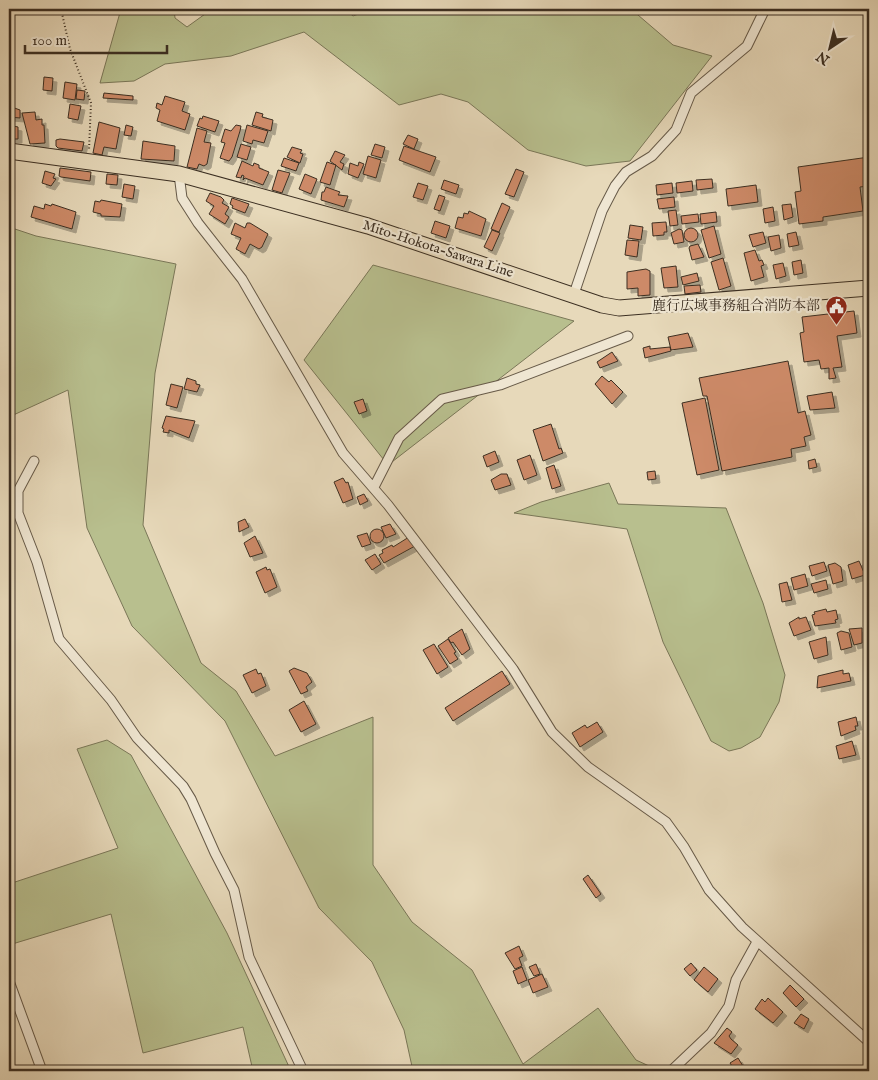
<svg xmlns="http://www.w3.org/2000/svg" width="878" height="1080" viewBox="0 0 878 1080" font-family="'IM FELL English','Noto Serif JP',serif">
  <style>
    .green { fill: #b8bf8e; stroke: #7a7758 }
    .building { fill: #cd8a67; stroke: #3c2f22; filter: url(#shadow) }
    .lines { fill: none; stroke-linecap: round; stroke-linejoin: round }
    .street-casing { stroke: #675a48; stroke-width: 11 }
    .primary-casing { stroke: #3c2f22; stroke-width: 17 }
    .path { stroke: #3c2f22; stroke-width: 2; stroke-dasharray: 1 2.5; stroke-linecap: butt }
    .street { stroke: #efe6d2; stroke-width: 9 }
    .primary { stroke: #e7d9ba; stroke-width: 15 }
    .labels { text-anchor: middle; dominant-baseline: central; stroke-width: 4.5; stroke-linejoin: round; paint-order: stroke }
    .street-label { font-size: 14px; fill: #3c2f22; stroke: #efe6d2 }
    .poi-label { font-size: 14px; fill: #3c2f22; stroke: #efe6d2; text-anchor: end }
  </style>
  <defs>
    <filter id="shadow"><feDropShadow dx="4" dy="4" stdDeviation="0" flood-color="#0004"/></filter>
  </defs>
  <rect width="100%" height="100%" fill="#e7d9ba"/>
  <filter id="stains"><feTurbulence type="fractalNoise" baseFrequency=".004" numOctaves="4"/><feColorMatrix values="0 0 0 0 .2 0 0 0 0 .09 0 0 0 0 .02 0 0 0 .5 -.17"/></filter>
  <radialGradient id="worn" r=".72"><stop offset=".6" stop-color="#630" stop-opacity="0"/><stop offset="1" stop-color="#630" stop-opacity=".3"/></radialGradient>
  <path class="green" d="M121,9H174L175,18L187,27L212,9H345L353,16L372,9H631L673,45L712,56L630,161L586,166L528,150L468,102L441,94L399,105L304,32L231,56L165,64L134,81L100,83Z
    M9,227L36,236L176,264L155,373L143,525L201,663L236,691L275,756L373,717V865L412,922L472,970L523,1064L598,1008L636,1060L660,1071H413L404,1030L372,962L319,908L225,721L132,626L87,528L68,390L9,417Z
    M373,265L574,321L388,465L304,360Z
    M609,483L618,504L726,508L763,603L785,675L779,702L760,737L741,748L729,751L711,741L663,642L627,529L514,513L541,502Z
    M107,740L131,755L227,933L291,1071H253L243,1027L143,1053L111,914L9,945V884L118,848L77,749Z"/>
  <path class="building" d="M44,77L53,78L52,91L43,90Z
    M65,82L77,84L75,100L63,98Z
    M77,90L85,91L84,100L76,99Z
    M104,93L133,96V100L103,98Z
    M165,96L185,102L182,111L190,114L185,130L157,121L160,110L156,108L157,103L162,105Z
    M70,104L81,106L78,120L68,118Z
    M9,106L20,110V118L9,117Z
    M35,112L36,120L42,119V125H44L45,143L30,144L22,113Z
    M256,112L263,114L262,117L273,120L271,131L252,125Z
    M203,116L219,121L215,132L197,126L200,118L202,119Z
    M99,122L120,128L116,149L104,147L102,155L93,153Z
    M9,125L18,127V139H9Z
    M126,125L133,127L131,136L124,135Z
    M236,125L241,126L240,131L232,157L229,161L220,158L225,143L221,142L225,129L231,131Z
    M247,125L268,131L264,143L253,140L252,144L243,141Z
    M197,128L207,131L204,142L211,143L207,164L204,166L199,164L197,169L187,167Z
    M408,135L418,139L414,149L403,144Z
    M60,139L84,142L82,151L58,148L56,146V140Z
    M143,141L175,146L174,161L141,159Z
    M241,144L251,147L247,160L237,157Z
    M375,144L385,147L382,158L371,155Z
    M404,146L436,157L430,172L399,160Z
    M292,147L302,150L300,153L303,154L300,163L287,157Z
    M335,151L345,155L340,162L344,164L342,170L330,161Z
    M368,156L381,160L376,178L363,174Z
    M869,157V186L860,187L863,211L823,217V221L799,224L795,192L801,191L798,167Z
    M284,158L299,163L296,171L281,166Z
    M242,161L253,166L254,163L259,165V168L269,172L263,185L245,178L243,180L244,176L242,175L241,178L236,177Z
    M327,162L336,165L330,185L320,182Z
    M359,162L364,164L358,178L348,174L350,163L358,166Z
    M60,168L91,172L90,181L61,177L59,176Z
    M516,169L524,172L514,197L505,194Z
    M278,170L290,173L282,193L272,190Z
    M45,171L55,174L53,178L56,179L51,186L42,183Z
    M107,174L118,175L117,185L106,184Z
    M305,174L317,179L311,194L299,189Z
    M712,179L713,188L697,190L696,180Z
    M444,180L459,185L456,194L441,189Z
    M692,181L693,191L677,193L676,183Z
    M418,183L428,186L423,200L413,197Z
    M672,183L673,193L657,195L656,185Z
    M124,184L135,186L133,199L122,197Z
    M756,185L758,202L728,206L726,189Z
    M326,187L340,192L338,195L348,196L344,207L321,200L322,192H324Z
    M210,193L221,197L224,200L222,203L229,207L225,214L229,217L225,224L209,214L214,206L206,201Z
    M439,195L445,197L440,211L434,209Z
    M674,197L675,207L659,209L657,199Z
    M232,198L249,204L245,213L232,208L233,206L230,204Z
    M101,200L122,204L120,217L101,216V214L93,212L95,201L100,202Z
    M502,203L510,207L499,232L491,229Z
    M45,204L51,206L52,204L76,212L72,229L31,217L34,206L44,209Z
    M791,204L793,217L784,220L782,205Z
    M773,207L775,221L765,223L763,209Z
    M676,210L678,225L670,226L668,211Z
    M469,211L486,219L481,236L455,228L458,217L463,218L464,213L468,214Z
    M716,212L717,222L701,224L700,214Z
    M698,214L699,222L682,224L681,216Z
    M435,221L450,226L446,238L431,233Z
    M666,222L667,232H664V235L653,236L652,223Z
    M235,223L245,228L247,223H250L268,234L262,247L259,249L250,244L245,254L236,249L241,238L231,234Z
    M630,225L643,227L641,240L628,238Z
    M714,226L721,254L709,258L701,230Z
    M684 235a7 7 0 1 1 14 0a7 7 0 1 1-14 0Z
    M679,229L682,230L684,242L674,244L671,233Z
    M492,230L500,233L492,251L484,247Z
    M763,232L766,243L753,247L749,235Z
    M796,232L799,245L789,247L787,234Z
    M779,235L781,248L771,251L768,237Z
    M627,240L639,241L637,257L625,255Z
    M698,244L704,257L692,260L689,248L690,246Z
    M755,250L759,261L762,260L764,265L761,266L764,277L751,281L744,253Z
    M723,258L731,286L719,290L711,262Z
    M801,260L803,273L794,275L792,262Z
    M783,263L786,276L776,279L773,265Z
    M676,266L678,287L664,288L661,268Z
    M646,269L650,271V295L638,296V288L627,289V272Z
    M697,273L699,281L683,285L681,277Z
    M700,285L701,292L685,294L684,286Z
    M854,311L857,333L837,336L842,367L833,368L836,378L829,379V368L821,369L819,360L804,362L800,333L804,332L802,317Z
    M688,333L693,347L671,350L668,337Z
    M650,346V349L670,347L671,351L645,358L643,348Z
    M612,352L618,361L600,368L597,362Z
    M788,361L798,413L805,411L811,435L804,437L806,446L791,449L792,457L722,471L707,396H703L699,378Z
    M602,376L609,382L611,380L623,392L612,404L595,384Z
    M187,378L196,381V384L200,385L197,392L184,389Z
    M171,384L183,387L177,408L166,405Z
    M832,392L835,408L810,410L807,396Z
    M705,398L719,470L697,475L682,403Z
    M363,399L367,411L359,414L354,402Z
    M166,416L195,421L189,438L169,430V433L163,432L164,429L162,428Z
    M551,424L559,449L561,448L563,453L543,461L533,430Z
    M495,451L499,462L487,467L483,456Z
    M530,455L537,475L524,480L517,460Z
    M815,459L817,467L809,469L808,461Z
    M554,465L561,486L552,489L546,468Z
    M655,471L656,479L648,480L647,472Z
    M501,474H507L511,485L495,490L491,480Z
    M343,478L346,483L348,482L353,499L343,503L334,482Z
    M364,494L368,501L360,505L357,497Z
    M245,519L249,527L239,532L238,522Z
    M390,524L396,534L386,538L381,527Z
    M370 536a7 7 0 1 1 14 0a7 7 0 1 1-14 0Z
    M367,533L371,544L362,547L357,536Z
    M255,536L263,553L250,557L244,543Z
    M409,537L415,546L384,563L379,555L383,553L382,550L392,545L393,547Z
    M375,554L381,564L372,570L365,560Z
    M859,561L865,575L852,579L848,565Z
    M824,562L827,571L812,576L809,566Z
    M835,563L841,567L843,581L833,584L828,565Z
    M266,567L267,570L270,569L277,587L265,593L256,572Z
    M805,574L808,586L794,590L791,578Z
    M826,580L828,589L814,593L811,584Z
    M787,582L792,600L782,602L779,584Z
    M826,609L827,612L836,610L838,619L835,620L836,623L815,626L812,615L815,614L814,612Z
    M799,617V619L806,617L811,630L794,636L789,623Z
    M862,628V643L854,645L849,629Z
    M462,629L470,649L462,655L453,642L451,643L448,638Z
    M841,631L849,633L852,647L841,650L837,633Z
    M826,637L828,655L814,659L809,642Z
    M448,639L456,652L454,653L458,659L450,664L438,646Z
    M434,644L448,667L437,674L423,650Z
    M294,668L307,673L312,682L306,687L308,691L301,694L289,671Z
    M256,669L258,674L261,673L266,686L252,693L243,675Z
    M843,670V674L849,673L851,681L817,688L818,676Z
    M502,671L510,684L453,721L445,708Z
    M304,701L316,724L301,732L289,710Z
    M856,717L858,726H855L856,730L841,736L838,722Z
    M597,722L603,732L580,747L572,733L585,725L587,728Z
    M852,741L856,755L839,759L836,746Z
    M588,875L601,894L596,898L583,879Z
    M519,946L523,956L519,958L522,966L515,969L505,953Z
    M691,963L697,970L690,976L684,969Z
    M536,964L540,974L534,976L529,967Z
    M522,967L527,980L518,984L513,971Z
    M704,967L718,979L708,992L694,980Z
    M542,974L548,987L533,993L528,980Z
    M790,985L804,999L796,1007L783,993Z
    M768,998L783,1012L773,1023L755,1009L762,999L765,1002Z
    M801,1014L809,1019L804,1029L794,1023Z
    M727,1028L732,1032L729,1036L731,1039L738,1045L731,1054L714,1043Z
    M738,1058L746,1071H735L730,1063Z"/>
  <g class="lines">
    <defs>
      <path id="street" d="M179,174L182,198L198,223L242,279L343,453L388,505L513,669L552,732L588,767L666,822L684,847L709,890L742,927L869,1042
        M574,294L602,211L615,186L626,172L652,156L676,130L691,93L747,46L765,9
        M34,461L18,491V513L37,562L59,639L111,700L137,738L183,786L191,799L215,853L234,890L249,957L303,1071
        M374,487L399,438L442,399L500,385L628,336
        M9,981L42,1071
        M671,1071L711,1033L729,1006L736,980L757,942"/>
      <path id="primary" d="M9,151L179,174L368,226L602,305L619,308L869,288"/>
    </defs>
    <use href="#street" class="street-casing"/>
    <use href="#primary" class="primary-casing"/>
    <path class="path" d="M61,9L70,49L91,103L89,150"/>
    <use href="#street" class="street"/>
    <use href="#primary" class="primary"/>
  </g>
  <defs>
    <symbol id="civic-pin" viewBox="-11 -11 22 30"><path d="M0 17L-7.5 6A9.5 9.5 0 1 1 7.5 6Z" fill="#8f2418" stroke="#efe6d2"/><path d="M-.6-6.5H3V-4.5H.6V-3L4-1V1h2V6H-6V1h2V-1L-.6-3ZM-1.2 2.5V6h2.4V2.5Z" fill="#fff"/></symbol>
  </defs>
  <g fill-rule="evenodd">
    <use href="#civic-pin" x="824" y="294" width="25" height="34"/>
  </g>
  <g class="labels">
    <g class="street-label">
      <text transform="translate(438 249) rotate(18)">Mito-Hokota-Sawara Line</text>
    </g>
    <g class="poi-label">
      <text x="820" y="306">鹿行広域事務組合消防本部</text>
    </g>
  </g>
  <rect width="878" height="1080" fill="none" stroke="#e7d9ba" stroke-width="30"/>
  <rect x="10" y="10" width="858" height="1060" fill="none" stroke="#3c2f22" stroke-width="2.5"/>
  <rect x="15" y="15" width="848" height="1050" fill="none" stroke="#3c2f22"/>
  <g transform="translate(830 48) rotate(215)" stroke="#efe6d2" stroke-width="4" paint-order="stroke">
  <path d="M0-4L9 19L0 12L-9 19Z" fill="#3c2f22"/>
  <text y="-8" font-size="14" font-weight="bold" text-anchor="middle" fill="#3c2f22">N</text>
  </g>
  <path d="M25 45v8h142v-8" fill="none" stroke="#3c2f22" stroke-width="2.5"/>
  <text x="32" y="45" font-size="15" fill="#3c2f22" stroke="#efe6d2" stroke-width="4" paint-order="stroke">100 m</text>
  <rect width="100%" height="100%" filter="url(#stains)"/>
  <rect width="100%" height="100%" fill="url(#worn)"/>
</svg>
